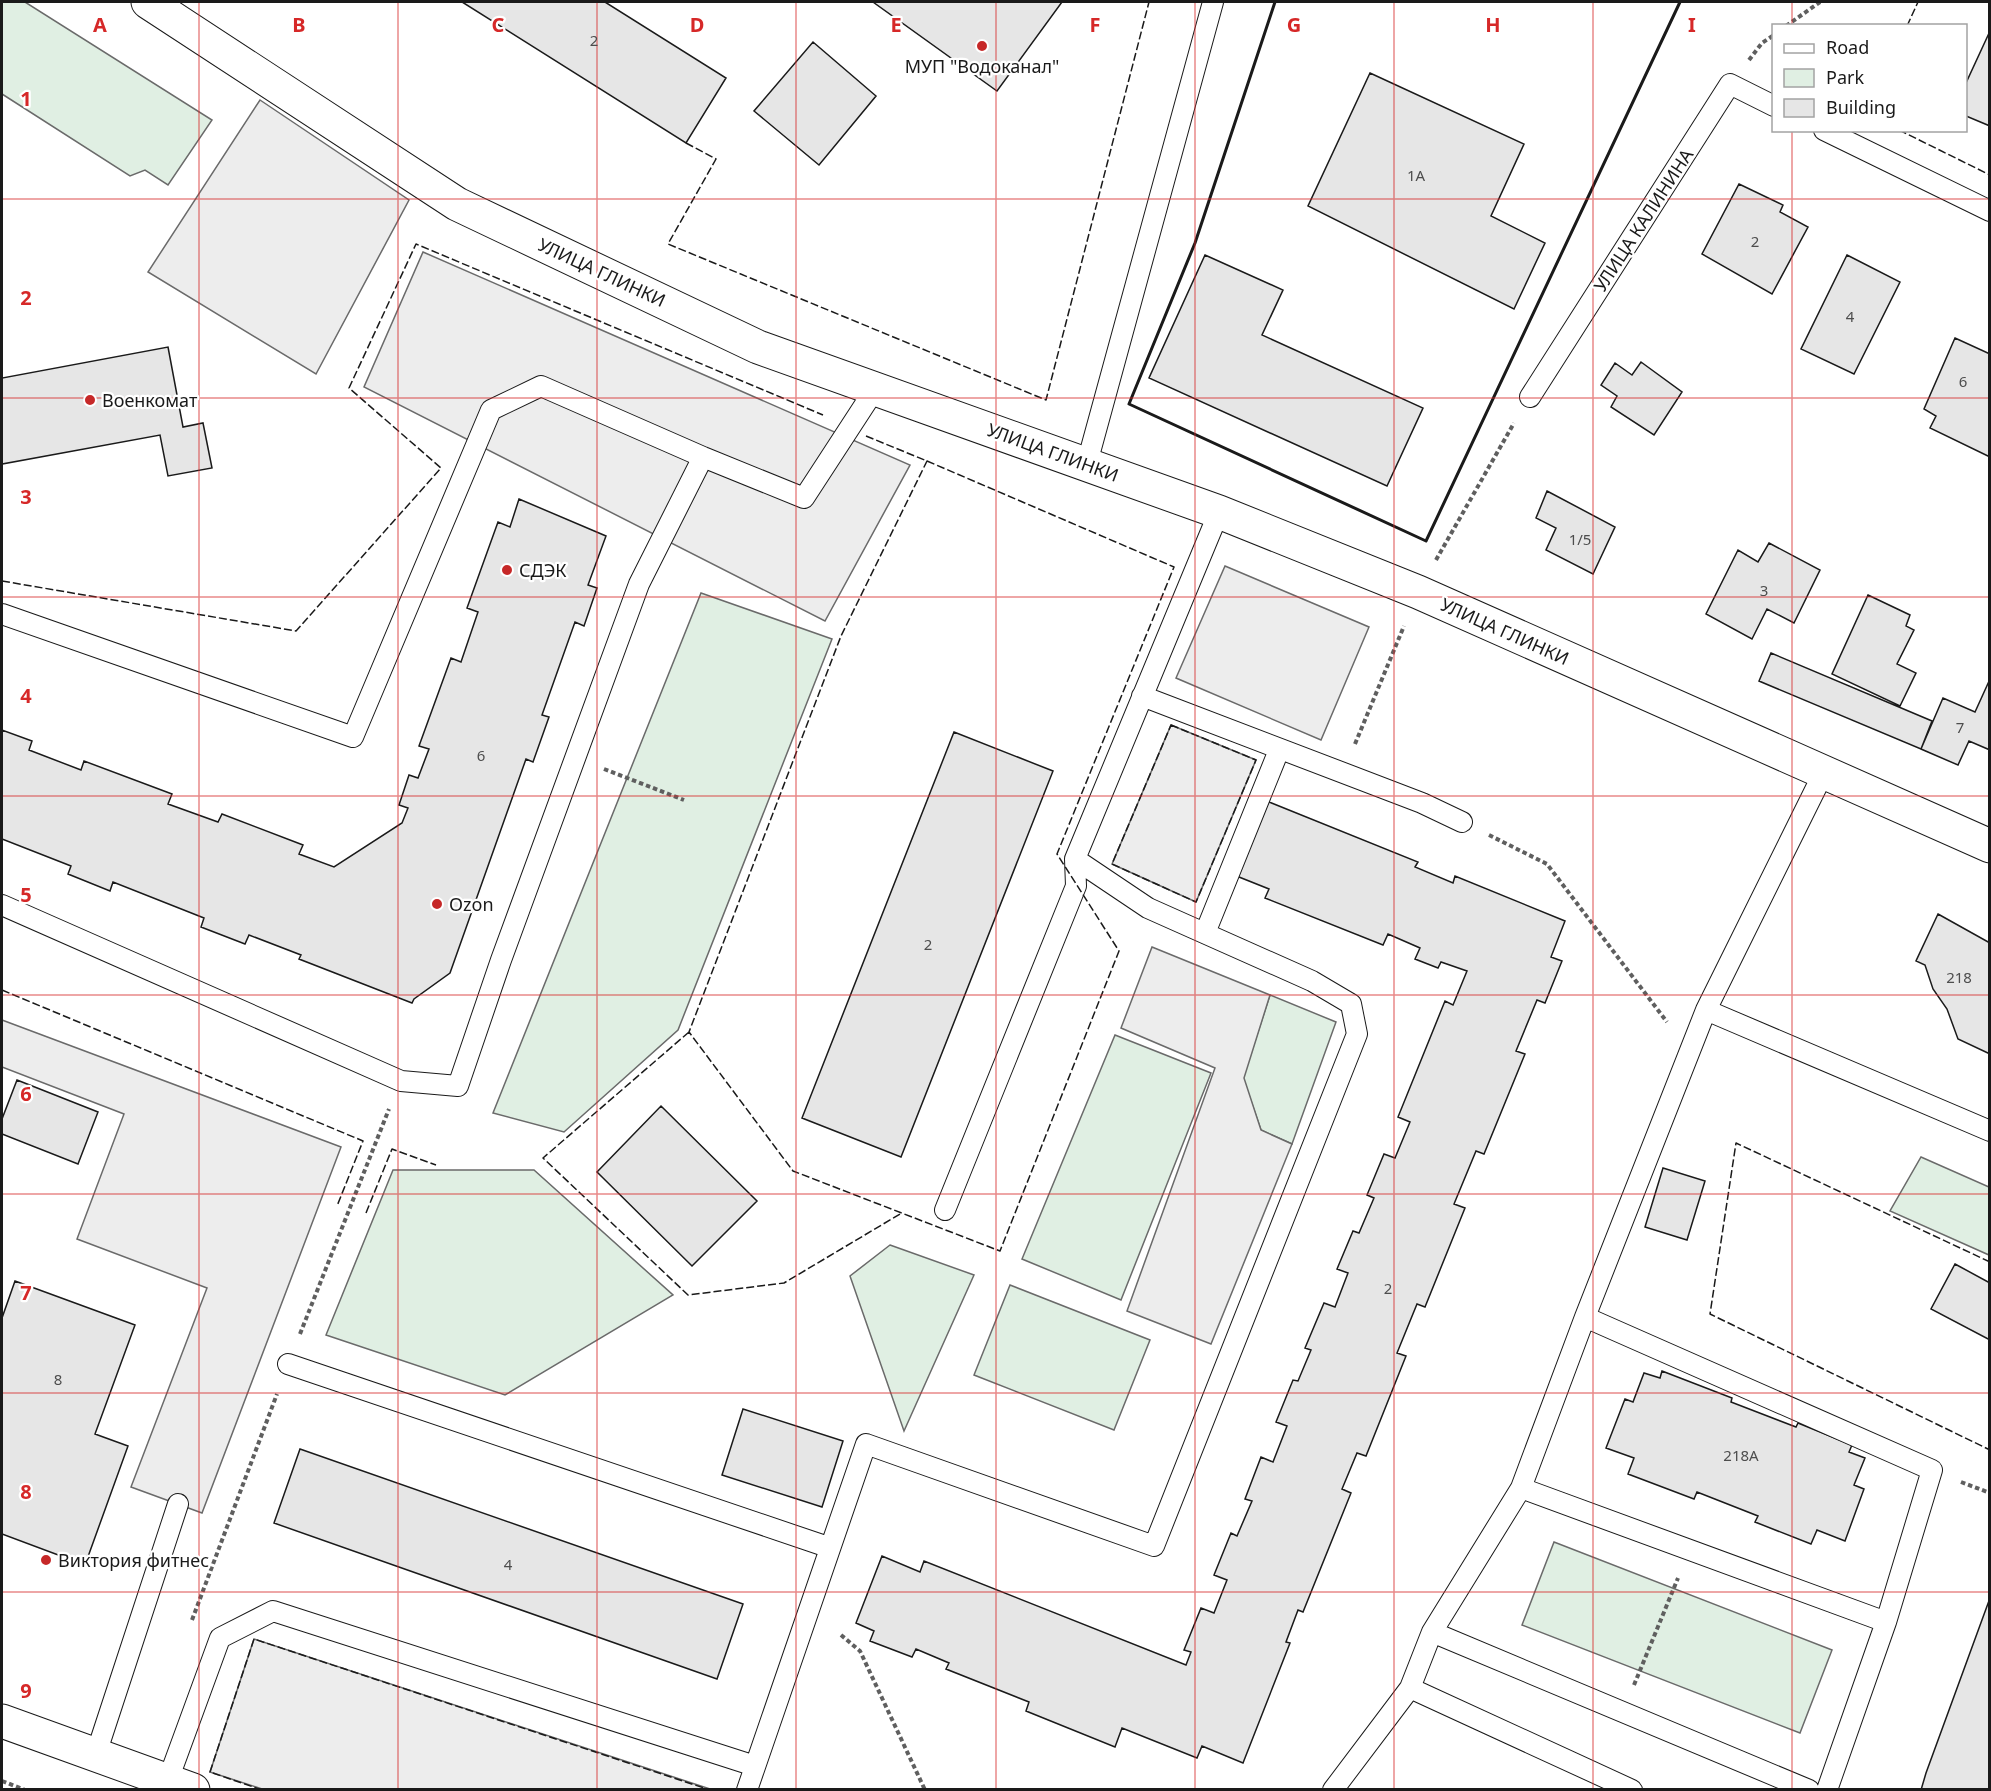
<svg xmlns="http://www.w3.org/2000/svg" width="1991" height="1791" viewBox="0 0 1991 1791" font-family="'Noto Sans',sans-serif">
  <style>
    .green { fill: #e0efe3; stroke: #6a6a6a; stroke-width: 1.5 }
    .parking { fill: #ededed; stroke: #6a6a6a; stroke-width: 1.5 }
    .building { fill: #e6e6e6; stroke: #1a1a1a; stroke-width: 1.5 }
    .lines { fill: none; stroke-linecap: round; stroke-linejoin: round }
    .lane-casing { stroke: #1a1a1a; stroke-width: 22 }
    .street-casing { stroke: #1a1a1a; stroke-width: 35 }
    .secondary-casing { stroke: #1a1a1a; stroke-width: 35 }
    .path { stroke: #5f5f5f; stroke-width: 4; stroke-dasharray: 4.5 3; stroke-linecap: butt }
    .lane { stroke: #fff; stroke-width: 20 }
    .street { stroke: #fff; stroke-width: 33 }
    .secondary { stroke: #fff; stroke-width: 33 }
    .fence { stroke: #1a1a1a; stroke-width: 1.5; stroke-dasharray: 8 3; stroke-linecap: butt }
    .wall { stroke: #1a1a1a; stroke-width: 3 }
    .grid { fill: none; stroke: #d62828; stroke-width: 1.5; stroke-opacity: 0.55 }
    .poi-dot { fill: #c62828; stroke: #fff; stroke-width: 2 }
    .labels { text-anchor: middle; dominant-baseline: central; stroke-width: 4.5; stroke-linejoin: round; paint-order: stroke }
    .number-label { font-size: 15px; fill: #4d4d4d }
    .poi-label { font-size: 18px; fill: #1a1a1a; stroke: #fff; text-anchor: start }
    .street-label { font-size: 18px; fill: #1a1a1a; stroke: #fff }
    .grid-label { font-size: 20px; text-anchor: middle; font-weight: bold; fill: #d62828; stroke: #fff; stroke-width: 4.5; stroke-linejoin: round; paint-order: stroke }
  </style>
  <rect width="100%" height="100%" fill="#fff"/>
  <path class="green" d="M2,2H25L212,120L168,185L145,170L130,176L2,94Z
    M701,593L832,639L678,1030L564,1132L493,1113Z
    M1270,995L1336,1022L1292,1144L1261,1130L1243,1078Z
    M1115,1035L1211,1073L1121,1300L1022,1259Z
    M1921,1157L1989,1187V1255L1890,1211Z
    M393,1170H534L673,1295L505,1395L326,1335Z
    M890,1245L974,1275L904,1431L850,1276Z
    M1010,1285L1150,1340L1114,1430L974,1375Z
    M1554,1542L1832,1650L1800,1733L1522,1625Z"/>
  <path class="parking" d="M260,100L409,200L316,374L148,272Z
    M423,252L910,465L825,621L364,387Z
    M1225,566L1369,627L1321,740L1176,678Z
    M1171,725L1256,760L1196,902L1112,864Z
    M1152,947L1270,995L1244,1078L1261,1130L1292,1144L1211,1344L1127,1311L1215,1068L1121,1028Z
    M2,1020L341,1147L202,1513L131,1487L207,1288L77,1239L124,1114L2,1067Z
    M254,1639L710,1789H262L210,1772Z"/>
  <path class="building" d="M462,2H605L726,78L686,143Z
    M873,2H1062L997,91Z
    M1990,31V126L1966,116V83Z
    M813,42L876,96L819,165L754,111Z
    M1370,73L1524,144L1491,216L1545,243L1514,309L1308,206Z
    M1739,184L1783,205L1780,212L1808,227L1772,294L1702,254Z
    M1205,255L1283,290L1262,335L1423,408L1387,486L1149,378Z
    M1847,255L1900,282L1854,374L1801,349Z
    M1955,338L1990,354V457L1930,428L1936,416L1924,409Z
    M168,347L183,427L203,423L212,468L168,476L160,435L2,464V378Z
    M1641,362L1682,392L1654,435L1611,407L1617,396L1601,385L1615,363L1632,375Z
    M1547,491L1615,527L1593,574L1546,550L1556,528L1536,518Z
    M519,499L606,536L588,585L597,588L584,626L575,622L542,715L549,717L533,762L526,759L450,973L414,999L412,1003L299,959L301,955L249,935L245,944L201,927L204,918L113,882L110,891L68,874L71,866L2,839V730L32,741L29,750L81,770L84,761L172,794L168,804L218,822L222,814L303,845L299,854L334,867L402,823L408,808L399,805L409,775L418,778L429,749L419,746L451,658L461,662L478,612L467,608L498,522L510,527Z
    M1769,543L1820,570L1794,623L1767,609L1752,639L1706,614L1738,550L1758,562Z
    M1868,595L1910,615L1906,626L1914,630L1897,664L1916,673L1900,706L1832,674Z
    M1771,653L1932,721L1921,749L1759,681Z
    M1990,679V750L1969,741L1958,765L1921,749L1943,698L1975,712Z
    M954,732L1053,771L901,1157L802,1118Z
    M1264,800L1418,862L1415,867L1453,883L1455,876L1565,921L1551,957L1562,961L1545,1003L1537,1000L1516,1051L1525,1054L1484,1154L1476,1151L1454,1204L1465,1208L1425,1307L1417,1304L1397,1353L1406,1356L1366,1456L1357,1453L1342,1489L1351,1493L1303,1612L1298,1610L1286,1642L1290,1643L1243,1763L1202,1746L1197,1758L1122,1728L1115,1747L1026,1711L1029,1702L946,1669L949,1663L916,1649L912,1657L870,1641L874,1631L856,1623L882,1556L920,1572L924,1561L1186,1665L1191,1652L1184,1650L1201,1608L1214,1613L1227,1580L1214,1575L1231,1533L1237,1536L1252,1501L1245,1499L1261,1457L1273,1462L1287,1426L1276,1422L1293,1380L1298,1381L1311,1350L1305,1348L1324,1303L1335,1307L1348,1273L1337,1269L1353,1231L1359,1233L1374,1198L1367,1195L1384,1154L1395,1158L1410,1122L1398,1117L1445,1001L1453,1005L1467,971L1441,962L1438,968L1415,959L1420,948L1388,934L1383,945L1265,898L1269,889L1234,875Z
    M1938,914L1990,943V1054L1958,1039L1947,1009L1933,989L1925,965L1916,961Z
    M17,1080L98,1112L78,1164L2,1134V1119Z
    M661,1106L757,1201L692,1266L597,1172Z
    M1663,1168L1705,1181L1687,1240L1645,1227Z
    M1955,1264L1990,1283V1340L1931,1309Z
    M15,1281L135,1325L95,1434L128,1446L85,1565L2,1534V1318Z
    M1662,1371L1732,1398L1731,1402L1796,1427L1798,1423L1852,1445L1849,1452L1865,1458L1854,1485L1864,1489L1845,1541L1817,1530L1811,1544L1755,1522L1758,1516L1697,1492L1694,1499L1628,1474L1634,1458L1606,1448L1625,1399L1633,1402L1644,1373L1660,1378Z
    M743,1409L843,1441L822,1507L722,1475Z
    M300,1449L743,1604L717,1679L274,1523Z
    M1990,1598V1790H1921L1926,1773Z"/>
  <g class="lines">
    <defs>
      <path id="lane" d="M1824,130L1990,211
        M1530,397L1730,84L1774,106
        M1087,463L1213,2
        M2,614L353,737L491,410L541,386L703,457
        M1142,696L1422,803L1462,822
        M2,905L401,1081L458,1086L501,960L639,584L703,457L804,498L875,389
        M1205,933L1279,750
        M1706,1010L1990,1131
        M945,1210L1076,886L1075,859L1219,512
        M1585,1317L1932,1470L1886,1622
        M288,1364L828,1547
        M1521,1488L1886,1622L1827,1790
        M1432,1632L1809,1790
        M1410,1688L1632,1790
        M96,1754L178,1504
        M168,1780L220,1638L273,1611L755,1766
        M747,1790L866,1444L1154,1546L1357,1034L1351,1004L1312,981L1148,908L1075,859
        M1333,1790L1410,1688L1432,1632L1521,1488L1585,1317L1706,1010L1824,772"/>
      <path id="street" d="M148,2L457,204L758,347L1219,512L1418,592L1990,846"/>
      <path id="secondary" d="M2,1721L193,1790"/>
    </defs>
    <use href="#lane" class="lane-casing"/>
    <use href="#street" class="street-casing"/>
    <use href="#secondary" class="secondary-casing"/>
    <path class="path" d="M1786,26L1820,2
      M1749,60L1762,43L1774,35
      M1436,560L1514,423
      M1355,744L1404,626
      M604,769L684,800
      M1489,835L1547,864L1667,1022
      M300,1334L389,1109
      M1961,1482L1990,1493
      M192,1620L277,1394
      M841,1635L860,1651L925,1790
      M1634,1685L1678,1578
      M2,1781L25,1790"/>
    <use href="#lane" class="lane"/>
    <use href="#street" class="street"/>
    <use href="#secondary" class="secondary"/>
    <path class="fence" d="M1907,26L1918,2
      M1899,130L1990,175
      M686,143L716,159L668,244L1046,400L1149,2
      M866,436L927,461
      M927,461L1174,567L1057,854L1119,951L1000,1251L793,1171L689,1032L841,636Z
      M2,581L296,631L441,468L349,388L416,244L823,415
      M1171,725L1256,760L1196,902L1112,864Z
      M2,990L363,1141L337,1206
      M689,1032L543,1158L688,1295L784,1283L900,1214
      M366,1213L392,1149L436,1165
      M1990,1262L1736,1143L1710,1314L1990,1450
      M262,1790L210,1772L254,1639L710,1790"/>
    <path class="wall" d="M1275,2L1195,243L1129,404L1426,541L1680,2"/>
  </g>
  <path class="grid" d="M199,2V1790M398,2V1790M597,2V1790M796,2V1790M996,2V1790M1195,2V1790M1394,2V1790M1593,2V1790M1792,2V26M1792,130V1790M2,199H1990M2,398H1990M2,597H1990M2,796H1990M2,995H1990M2,1194H1990M2,1393H1990M2,1592H1990"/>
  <g class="poi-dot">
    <circle cx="982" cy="46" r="6"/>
    <circle cx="90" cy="400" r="6"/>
    <circle cx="507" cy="570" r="6"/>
    <circle cx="437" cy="904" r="6"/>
    <circle cx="46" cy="1560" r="6"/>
  </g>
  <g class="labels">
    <g class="number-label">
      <text x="594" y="40">2</text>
      <text x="1416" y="175">1А</text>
      <text x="1755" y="241">2</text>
      <text x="1850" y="316">4</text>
      <text x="1963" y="381">6</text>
      <text x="1580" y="539">1/5</text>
      <text x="1764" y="590">3</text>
      <text x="1960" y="727">7</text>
      <text x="481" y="755">6</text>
      <text x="928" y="944">2</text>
      <text x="1959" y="977">218</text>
      <text x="1388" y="1288">2</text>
      <text x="58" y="1379">8</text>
      <text x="1741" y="1455">218А</text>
      <text x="508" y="1564">4</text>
    </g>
    <g class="poi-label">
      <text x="982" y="66" text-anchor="middle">МУП "Водоканал"</text>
      <text x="102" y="400">Военкомат</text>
      <text x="519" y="570">СДЭК</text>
      <text x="449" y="904">Ozon</text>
      <text x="58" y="1560">Виктория фитнес</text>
    </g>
    <g class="street-label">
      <text transform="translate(1643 220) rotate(-57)">УЛИЦА КАЛИНИНА</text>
      <text transform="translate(602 272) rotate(25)">УЛИЦА ГЛИНКИ</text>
      <text transform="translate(1053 452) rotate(20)">УЛИЦА ГЛИНКИ</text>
      <text transform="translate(1505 631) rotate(24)">УЛИЦА ГЛИНКИ</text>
    </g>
  </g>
  <g class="grid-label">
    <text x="100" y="32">A</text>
    <text x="299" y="32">B</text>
    <text x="498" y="32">C</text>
    <text x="697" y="32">D</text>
    <text x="896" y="32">E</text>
    <text x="1095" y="32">F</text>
    <text x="1294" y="32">G</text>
    <text x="1493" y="32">H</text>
    <text x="1692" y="32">I</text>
    <text x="26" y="106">1</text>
    <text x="26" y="305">2</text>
    <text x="26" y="504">3</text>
    <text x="26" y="703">4</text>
    <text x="26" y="902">5</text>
    <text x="26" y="1101">6</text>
    <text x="26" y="1300">7</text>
    <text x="26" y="1499">8</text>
    <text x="26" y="1698">9</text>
  </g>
  <rect width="1991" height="1791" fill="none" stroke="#1a1a1a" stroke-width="6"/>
  <rect x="1772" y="24" width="195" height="108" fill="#ffffff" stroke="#a3a3a3" stroke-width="1.5"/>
  <rect x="1784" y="44" width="30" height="9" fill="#ffffff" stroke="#a3a3a3" stroke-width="1.5"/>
  <text x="1826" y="54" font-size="18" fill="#1a1a1a">Road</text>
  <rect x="1784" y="69" width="30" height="18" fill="#e0efe3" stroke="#a3a3a3" stroke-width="1.5"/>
  <text x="1826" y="84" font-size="18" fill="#1a1a1a">Park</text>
  <rect x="1784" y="99" width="30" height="18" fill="#e6e6e6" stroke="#a3a3a3" stroke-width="1.5"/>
  <text x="1826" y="114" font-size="18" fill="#1a1a1a">Building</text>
</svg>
